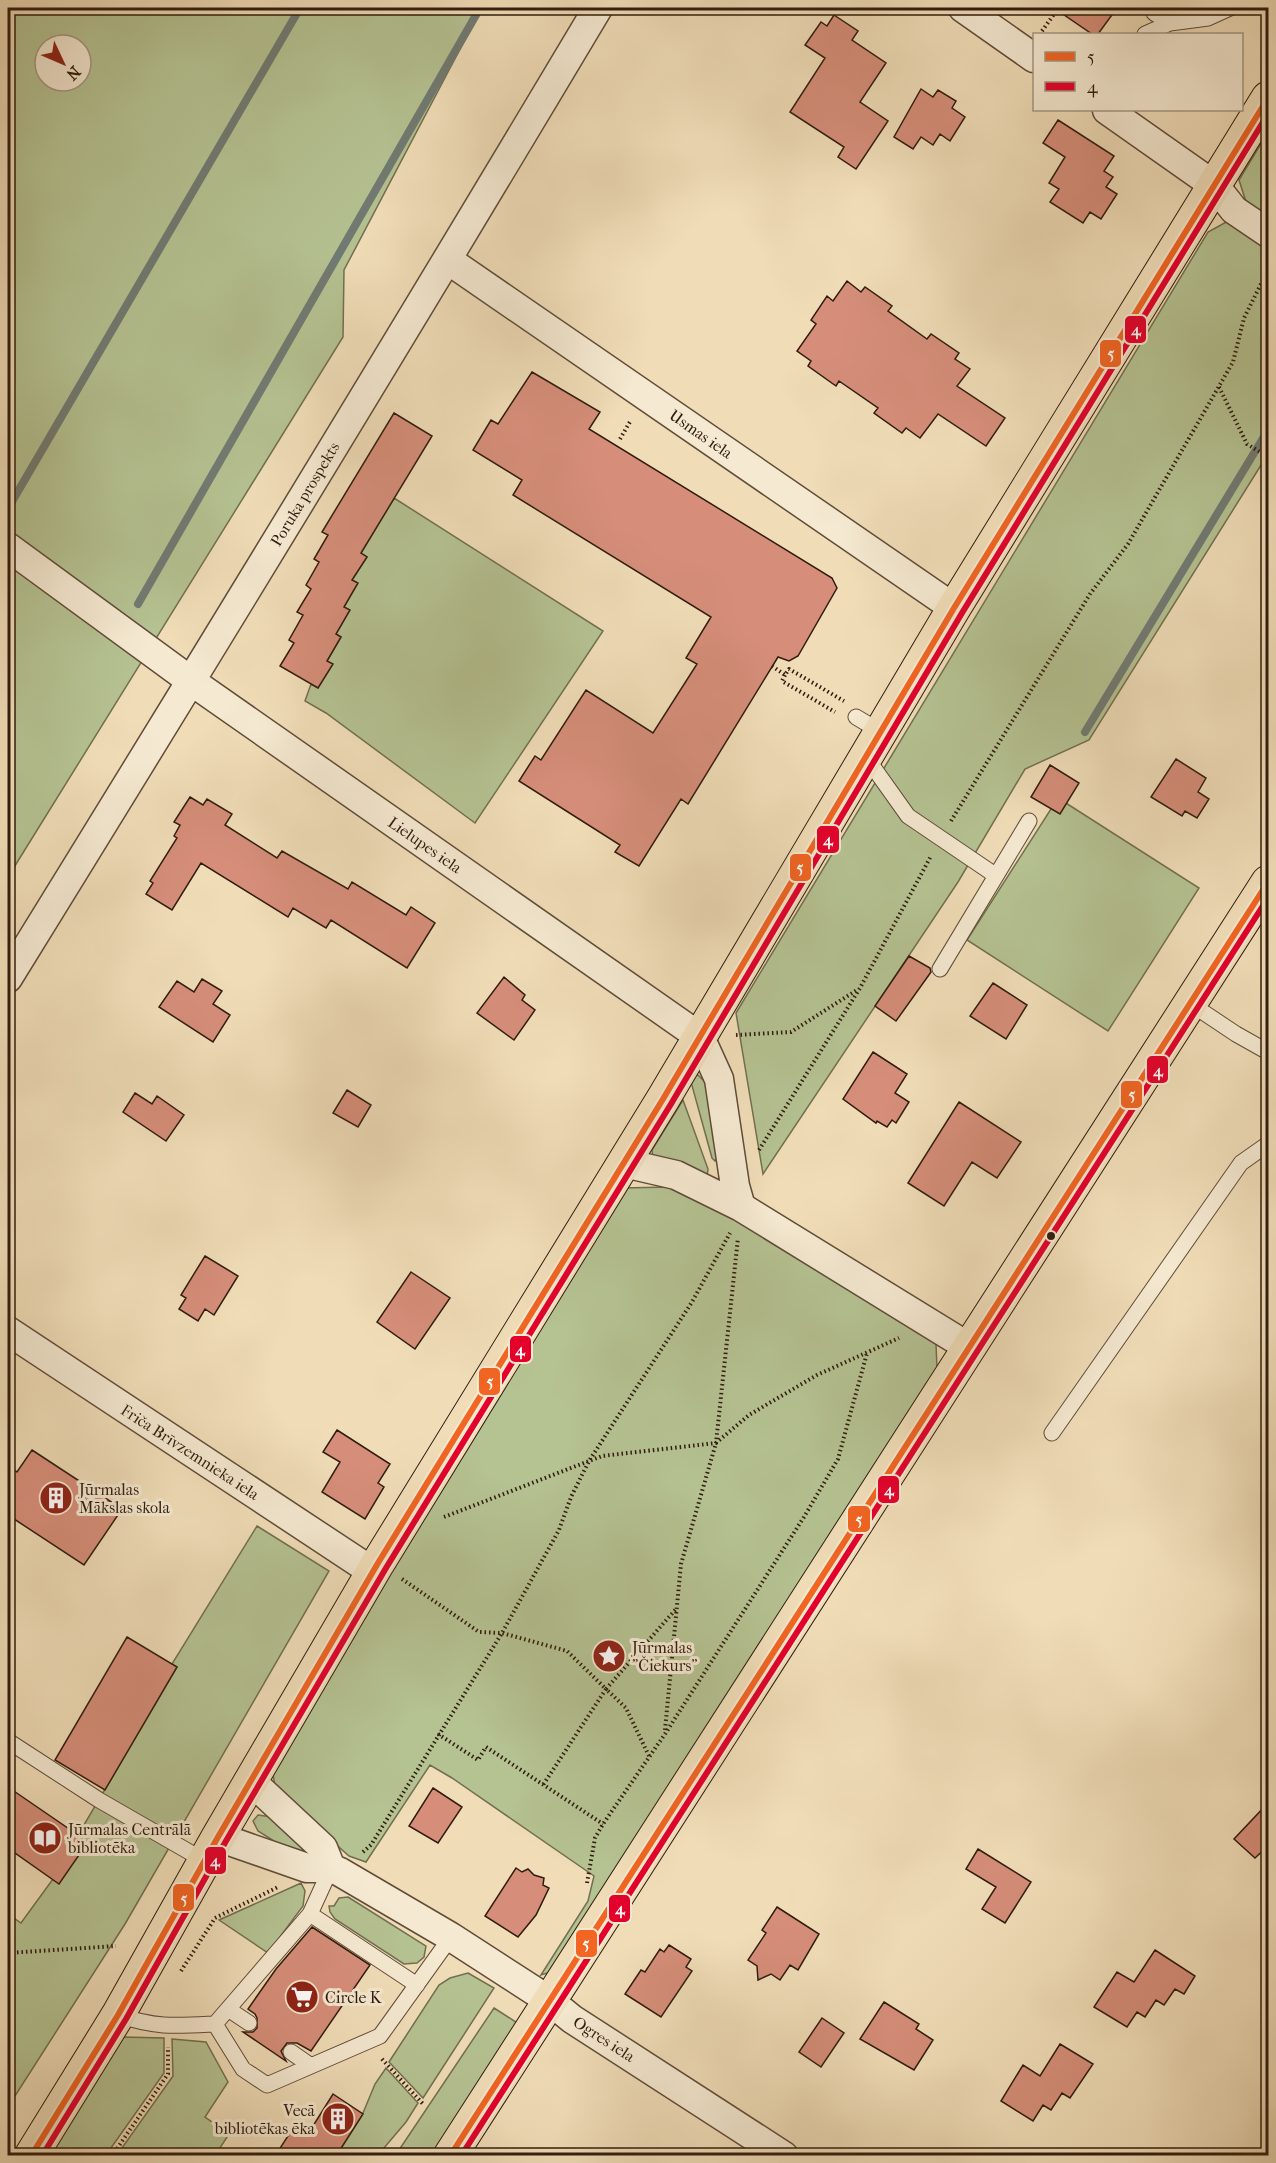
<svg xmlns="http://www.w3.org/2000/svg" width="1276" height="2163" viewBox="0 0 1276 2163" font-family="'IM FELL French Canon',serif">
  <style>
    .green { fill: #b5c292; stroke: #726f50; stroke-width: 1.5; fill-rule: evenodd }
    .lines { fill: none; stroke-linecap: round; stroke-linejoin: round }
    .stream { stroke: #717b73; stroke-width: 8 }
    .building { fill: #d68e7a; stroke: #301c0e; stroke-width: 1.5 }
    .lane-casing { stroke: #604c38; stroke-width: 17 }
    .street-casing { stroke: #604c38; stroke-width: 31 }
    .primary-casing { stroke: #301c0e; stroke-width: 35 }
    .path { stroke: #301c0e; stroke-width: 4; stroke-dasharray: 1.5 3; stroke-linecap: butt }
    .lane { stroke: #f5e9d1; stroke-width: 15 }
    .street { stroke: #f5e9d1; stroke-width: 28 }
    .primary { stroke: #f0ddb8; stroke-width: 33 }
    .bus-1-casing { stroke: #f5e9d1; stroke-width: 10 }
    .bus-2-casing { stroke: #f5e9d1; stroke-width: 10 }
    .bus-1 { stroke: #f26522; stroke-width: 6 }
    .bus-2 { stroke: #e4002b; stroke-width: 6 }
    .bus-dot { fill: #301c0e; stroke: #f5e9d1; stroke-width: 2 }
    .labels { text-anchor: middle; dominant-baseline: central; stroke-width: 6; stroke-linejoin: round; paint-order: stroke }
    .street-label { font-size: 16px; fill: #301c0e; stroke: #f5e9d1 }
    .poi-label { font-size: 16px; fill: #301c0e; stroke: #f5e9d1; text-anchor: start }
    .line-badge { stroke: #f5e9d1; stroke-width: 2 }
    .badge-label { font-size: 16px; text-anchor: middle; font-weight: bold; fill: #fff }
  </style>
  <rect width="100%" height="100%" fill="#f0ddb8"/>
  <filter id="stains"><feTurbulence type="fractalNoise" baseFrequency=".00333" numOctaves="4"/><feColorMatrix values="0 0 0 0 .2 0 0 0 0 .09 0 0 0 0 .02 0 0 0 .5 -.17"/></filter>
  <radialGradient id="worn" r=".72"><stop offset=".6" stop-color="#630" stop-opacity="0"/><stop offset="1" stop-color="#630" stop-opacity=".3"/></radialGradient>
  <path class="green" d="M8,8H484L479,13L344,270L343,337L8,877ZM45,45H81V81H45Z
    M1268,132V220L1248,208L1239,180Z
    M1230,220L1268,247V454L1089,740L1025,769L958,882L763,1174L736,1013L1208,232Z
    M394,498L603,631L475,823L326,713L305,701L311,684L318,688L332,664L327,661L341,637L336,634L349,610L344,607L357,583L352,580L367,557L361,553Z
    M1058,798L1199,888L1108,1031L967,940Z
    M697,1074L707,1084L718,1156L715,1161L712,1158L691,1082Z
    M683,1100L708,1169L707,1177L653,1158L652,1150Z
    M670,1187L721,1211L936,1344L937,1368L557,1970L541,1975L588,1901L594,1876L452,1778L430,1765L366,1862L349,1856L276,1791L272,1769L622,1188Z
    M257,1526L329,1571L125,1924L8,2107V1914L21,1923L53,1879L87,1842L78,1835L177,1667L172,1664Z
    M258,1815L272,1817L317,1851L307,1862L258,1831L253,1821Z
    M301,1883L305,1891L303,1906L268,1953L219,1920Z
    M348,1897L426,1946L424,1957L417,1963L404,1964L335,1919L330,1912L329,1906H334L339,1898Z
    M468,1973L494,1988L423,2098L389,2062L439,1985L450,1978Z
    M494,2008L519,2024L433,2155L395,2156Z
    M121,2037L164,2038V2073L106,2155L49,2156Z
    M172,2039L206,2042L228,2082L205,2117L229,2134L218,2151L225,2155H117L173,2076Z
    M386,2068L418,2103L406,2122L378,2155H341L338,2153L363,2113L375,2084Z"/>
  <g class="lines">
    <path class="stream" d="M10,505L300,8
      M138,604L480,8
      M1085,732L1268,430"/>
  </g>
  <path class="building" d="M1054,8H1117L1098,34H1092Z
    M834,15L858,31L852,40L886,63L860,102L888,121L856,169L838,157L844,147L790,112L825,58L805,45L821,22L827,26Z
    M921,89L933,97L938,90L956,101L952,108L965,117L950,141L940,134L933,145L921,137L913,149L894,137Z
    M1058,120L1114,156L1104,171L1113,177L1106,187L1117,194L1101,219L1090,212L1083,223L1050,202L1059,189L1049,183L1065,157L1043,143Z
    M847,281L861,292L865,287L892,306L888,311L927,339L931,334L959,353L955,359L970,369L957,386L1005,418L986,446L938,414L920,438L906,428L902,433L874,413L878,408L839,381L836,386L808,366L811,361L797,351L816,324L811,320L827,296L833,301Z
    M532,372L600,412L589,429L832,578L837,588L798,656L789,661L778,657L688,804L681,799L639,866L615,852L620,845L519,781L535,756L541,760L586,690L653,733L697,664L686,658L711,617L513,495L522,480L473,450L491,420L498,424Z
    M394,413L432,436L361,553L367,557L352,580L358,583L344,607L350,610L336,634L341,637L327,661L333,664L318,688L280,666L294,643L289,640L303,615L297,612L311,589L306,585L319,562L314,559L328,535L322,532Z
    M1176,759L1206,778L1198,792L1209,799L1197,818L1185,811L1182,816L1151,797Z
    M1050,765L1079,783L1060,814L1031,797Z
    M190,797L203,805L207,799L232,814L225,825L277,858L282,851L348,889L352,882L406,915L411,907L435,923L407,968L331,920L326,928L293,908L288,917L201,863L172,910L146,894L153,883L150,881L177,838L174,836L180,825L174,822Z
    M909,956L930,968L931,972L896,1021L875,1006Z
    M504,977L525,995L522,1000L535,1010L514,1040L477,1013Z
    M202,979L222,991L213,1004L230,1015L213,1042L159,1007L177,981L194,992Z
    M993,983L1027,1005L1006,1039L970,1016Z
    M873,1052L907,1074L895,1093L909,1102L896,1123L892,1120L887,1127L877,1121L876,1123L843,1099Z
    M347,1090L371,1105L358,1127L333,1113Z
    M135,1093L152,1104L157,1096L184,1115L166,1141L123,1112Z
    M959,1102L1021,1142L997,1178L972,1162L944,1206L908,1183Z
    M205,1256L238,1276L214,1315L205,1309L198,1321L179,1309L186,1298L181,1295Z
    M411,1272L450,1298L415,1349L377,1322Z
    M337,1430L390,1464L378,1483L384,1487L365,1519L322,1492L340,1462L323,1452Z
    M32,1450L122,1509L84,1565L8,1515V1465L17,1472Z
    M127,1637L177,1667L105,1790L55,1760Z
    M8,1787L88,1842L59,1884L8,1848Z
    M433,1788L462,1807L438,1843L409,1826Z
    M1269,1802V1845L1255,1858L1234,1839Z
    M978,1849L1031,1882L1005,1923L982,1909L996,1887L966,1869Z
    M516,1868L522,1872L528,1869L534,1875L544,1878L543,1885L549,1888L536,1915L518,1937L485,1916Z
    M777,1907L819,1934L798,1970L790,1965L780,1980L771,1974L758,1980L757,1966L748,1960L766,1933L762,1930Z
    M312,1927L370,1965L311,2051L297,2043H287L281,2051L286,2061L243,2032H253L257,2028V2018L255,2014L248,2009L276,1969Z
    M669,1945L691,1959L686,1967L692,1971L661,2017L625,1994L641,1970L645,1972L660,1949L664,1952Z
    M1155,1950L1195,1976L1184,1994L1175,1989L1164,2005L1156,2000L1145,2017L1137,2012L1127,2027L1094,2007L1117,1972L1134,1982Z
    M884,2002L919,2024L916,2029L933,2040L914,2070L860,2039Z
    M822,2018L844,2033L821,2067L799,2052Z
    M1060,2044L1093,2064L1070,2098L1062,2093L1051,2110L1043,2105L1033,2121L1001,2101L1023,2065L1040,2076Z
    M333,2094L363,2114L338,2153L341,2156H275L295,2125L308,2134Z"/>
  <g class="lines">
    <defs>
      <path id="lane" d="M1154,13L1170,23
        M1145,34L1170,23L1208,18L1230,8
        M856,717L881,732
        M866,757L908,816L995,875
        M940,969L1029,821
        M1191,1004L1236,1034L1268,1052
        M1052,1433L1241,1163L1268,1144
        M8,1741L99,1800L205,1861
        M310,1914L417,1985
        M228,2009L249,2023
        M118,2015C156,2028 176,2026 215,2024L310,1914L331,1868
        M215,2024L243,2069L267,2085L380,2036L451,1937
        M291,2052L311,2066"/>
      <path id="street" d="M963,8L1034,58
        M1107,110L1215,186L1234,210L1268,233
        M448,260L954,608
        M8,547L191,681L700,1037L719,1079L735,1186L741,1207
        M8,978C207,656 404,333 598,8
        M624,1163L676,1175L741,1207L970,1348
        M8,1331L373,1572
        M251,1781L323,1848L331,1868
        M218,1837L307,1868H331L340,1872L451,1937L550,2001L572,2019L784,2156"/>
      <path id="primary" d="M31,2156L118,2015L218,1837L378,1563L663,1099L954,608L1268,98
        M450,2156L1268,882"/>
    </defs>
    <use href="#lane" class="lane-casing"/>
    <use href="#street" class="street-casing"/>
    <use href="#primary" class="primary-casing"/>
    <path class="path" d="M1042,31L1057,10
      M1219,387L1247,444L1268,457
      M620,439L631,420
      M772,666L785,675L789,669L844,701
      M785,675L782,681L835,712
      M951,821L1090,594L1128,544L1233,362L1244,318L1268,270
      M736,1035L791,1032L857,990
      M759,1150L860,988L931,856
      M444,1517L602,1456L716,1443L738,1238
      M402,1579L479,1632L502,1633L567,1651L606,1689L543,1785
      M665,1730L681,1564L716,1443L749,1415L817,1375L899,1338
      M438,1734L478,1760L486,1747L603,1824
      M649,1756L626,1708L606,1689L676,1609
      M363,1852L371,1845L502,1633L559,1530L571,1497L589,1461L692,1302L730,1233
      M587,1883L595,1838L603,1824L665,1734L804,1517L838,1459L867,1353
      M8,1953L116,1946
      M181,1971L215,1918L278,1887
      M382,2059L424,2105
      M112,2156L168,2074V2047"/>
    <use href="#lane" class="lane"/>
    <use href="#street" class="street"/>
    <use href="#primary" class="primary"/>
    <defs>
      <path id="bus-1" d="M31,2156L118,2015L218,1837L378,1563L663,1099L954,608L1268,98
        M450,2156L1268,882"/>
      <path id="bus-2" d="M42,2156L126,2019L226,1841L386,1568L671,1104L962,613L1268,114
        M461,2156L1268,898"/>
    </defs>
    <use href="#bus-1" class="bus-1-casing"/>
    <use href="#bus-2" class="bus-2-casing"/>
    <use href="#bus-1" class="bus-1"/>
    <use href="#bus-2" class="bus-2"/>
  </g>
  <defs>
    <symbol id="building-disc" viewBox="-11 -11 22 22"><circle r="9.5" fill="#8f2418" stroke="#f5e9d1"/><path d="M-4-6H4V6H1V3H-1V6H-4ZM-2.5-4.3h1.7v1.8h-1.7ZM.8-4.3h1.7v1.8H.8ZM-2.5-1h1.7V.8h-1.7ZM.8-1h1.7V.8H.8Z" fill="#fff"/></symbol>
    <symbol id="sight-disc" viewBox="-11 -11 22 22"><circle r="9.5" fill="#8f2418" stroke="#f5e9d1"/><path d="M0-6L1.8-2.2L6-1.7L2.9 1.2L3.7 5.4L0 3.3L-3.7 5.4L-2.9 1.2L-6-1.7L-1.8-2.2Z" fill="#fff"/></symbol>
    <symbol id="library-disc" viewBox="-11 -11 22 22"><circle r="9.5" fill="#8f2418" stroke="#f5e9d1"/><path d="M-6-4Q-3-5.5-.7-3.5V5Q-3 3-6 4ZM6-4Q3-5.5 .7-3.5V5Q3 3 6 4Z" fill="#fff"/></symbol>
    <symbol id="supermarket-disc" viewBox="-11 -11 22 22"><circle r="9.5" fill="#8f2418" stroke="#f5e9d1"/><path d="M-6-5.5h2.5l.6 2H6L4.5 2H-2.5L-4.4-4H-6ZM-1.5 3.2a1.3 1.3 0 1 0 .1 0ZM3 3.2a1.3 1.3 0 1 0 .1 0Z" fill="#fff"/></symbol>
  </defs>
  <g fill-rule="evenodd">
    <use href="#building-disc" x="37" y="1479" width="38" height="38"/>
    <use href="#sight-disc" x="590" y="1637" width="38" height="38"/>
    <use href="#library-disc" x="26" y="1819" width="38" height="38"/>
    <use href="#supermarket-disc" x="283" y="1978" width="38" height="38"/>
    <use href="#building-disc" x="319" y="2100" width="38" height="38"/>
  </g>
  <circle class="bus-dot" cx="1051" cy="1236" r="5"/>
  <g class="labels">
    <g class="street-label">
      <text transform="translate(701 434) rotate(35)">Usmas iela</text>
      <text transform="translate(305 494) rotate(-59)">Poruka prospekts</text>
      <text transform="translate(425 845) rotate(35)">Lielupes iela</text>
      <text transform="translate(190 1452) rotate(33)">Friča Brīvzemnieka iela</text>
      <text transform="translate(604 2039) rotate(33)">Ogres iela</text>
    </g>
    <g class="poi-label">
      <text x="79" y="1489">Jūrmalas<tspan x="79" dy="18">Mākslas skola</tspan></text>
      <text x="632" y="1647">Jūrmalas<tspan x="632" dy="18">"Čiekurs"</tspan></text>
      <text x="68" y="1829">Jūrmalas Centrālā<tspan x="68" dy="18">bibliotēka</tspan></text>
      <text x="325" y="1997">Circle K</text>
      <text x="315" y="2110" text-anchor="end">Vecā<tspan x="315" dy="18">bibliotēkas ēka</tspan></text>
    </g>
  </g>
  <g class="line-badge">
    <rect x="1124" y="315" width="23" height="29" rx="6" fill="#e4002b"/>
    <rect x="1099" y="339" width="23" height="29" rx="6" fill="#f26522"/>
    <rect x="816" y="825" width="24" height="29" rx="6" fill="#e4002b"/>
    <rect x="789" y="853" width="23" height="29" rx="6" fill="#f26522"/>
    <rect x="1146" y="1055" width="23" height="29" rx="6" fill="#e4002b"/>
    <rect x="1120" y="1080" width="23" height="29" rx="6" fill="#f26522"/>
    <rect x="509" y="1335" width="23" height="28" rx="6" fill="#e4002b"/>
    <rect x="478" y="1367" width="23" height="29" rx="6" fill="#f26522"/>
    <rect x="877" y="1475" width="23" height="29" rx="6" fill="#e4002b"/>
    <rect x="847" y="1505" width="24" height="28" rx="6" fill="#f26522"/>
    <rect x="204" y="1846" width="23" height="29" rx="6" fill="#e4002b"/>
    <rect x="172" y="1883" width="23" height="29" rx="6" fill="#f26522"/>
    <rect x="608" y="1894" width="23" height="29" rx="6" fill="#e4002b"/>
    <rect x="575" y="1929" width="23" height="29" rx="6" fill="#f26522"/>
  </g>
  <g class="badge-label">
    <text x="1136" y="335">4</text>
    <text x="1111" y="359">5</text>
    <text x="828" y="845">4</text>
    <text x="800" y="873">5</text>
    <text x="1158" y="1076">4</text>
    <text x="1132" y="1100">5</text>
    <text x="520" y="1355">4</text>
    <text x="490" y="1387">5</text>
    <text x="889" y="1495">4</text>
    <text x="859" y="1525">5</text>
    <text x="215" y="1866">4</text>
    <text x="184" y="1904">5</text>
    <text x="620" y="1914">4</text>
    <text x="586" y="1949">5</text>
  </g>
  <rect width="1276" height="2163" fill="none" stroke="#f0ddb8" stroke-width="30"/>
  <rect x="9" y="9" width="1258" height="2145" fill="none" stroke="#301c0e" stroke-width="3"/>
  <rect x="15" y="15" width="1246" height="2133" fill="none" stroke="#301c0e" stroke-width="1.5"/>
  <rect x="1033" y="33" width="210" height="78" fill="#f5e9d1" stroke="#a69783" stroke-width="1.5"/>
  <rect x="1045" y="52" width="30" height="9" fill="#f26522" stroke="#a69783" stroke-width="1.5"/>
  <text x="1087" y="63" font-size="18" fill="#301c0e">5</text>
  <rect x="1045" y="82" width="30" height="9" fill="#e4002b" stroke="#a69783" stroke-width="1.5"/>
  <text x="1087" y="93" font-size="18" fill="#301c0e">4</text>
  <g transform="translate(63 63) rotate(134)"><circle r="28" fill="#f5e9d1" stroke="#a69783" stroke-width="1.5"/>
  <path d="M0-4.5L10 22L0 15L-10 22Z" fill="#8f2418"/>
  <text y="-9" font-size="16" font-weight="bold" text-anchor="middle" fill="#301c0e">N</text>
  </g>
  <rect width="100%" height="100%" filter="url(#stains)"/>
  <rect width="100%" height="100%" fill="url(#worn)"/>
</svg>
